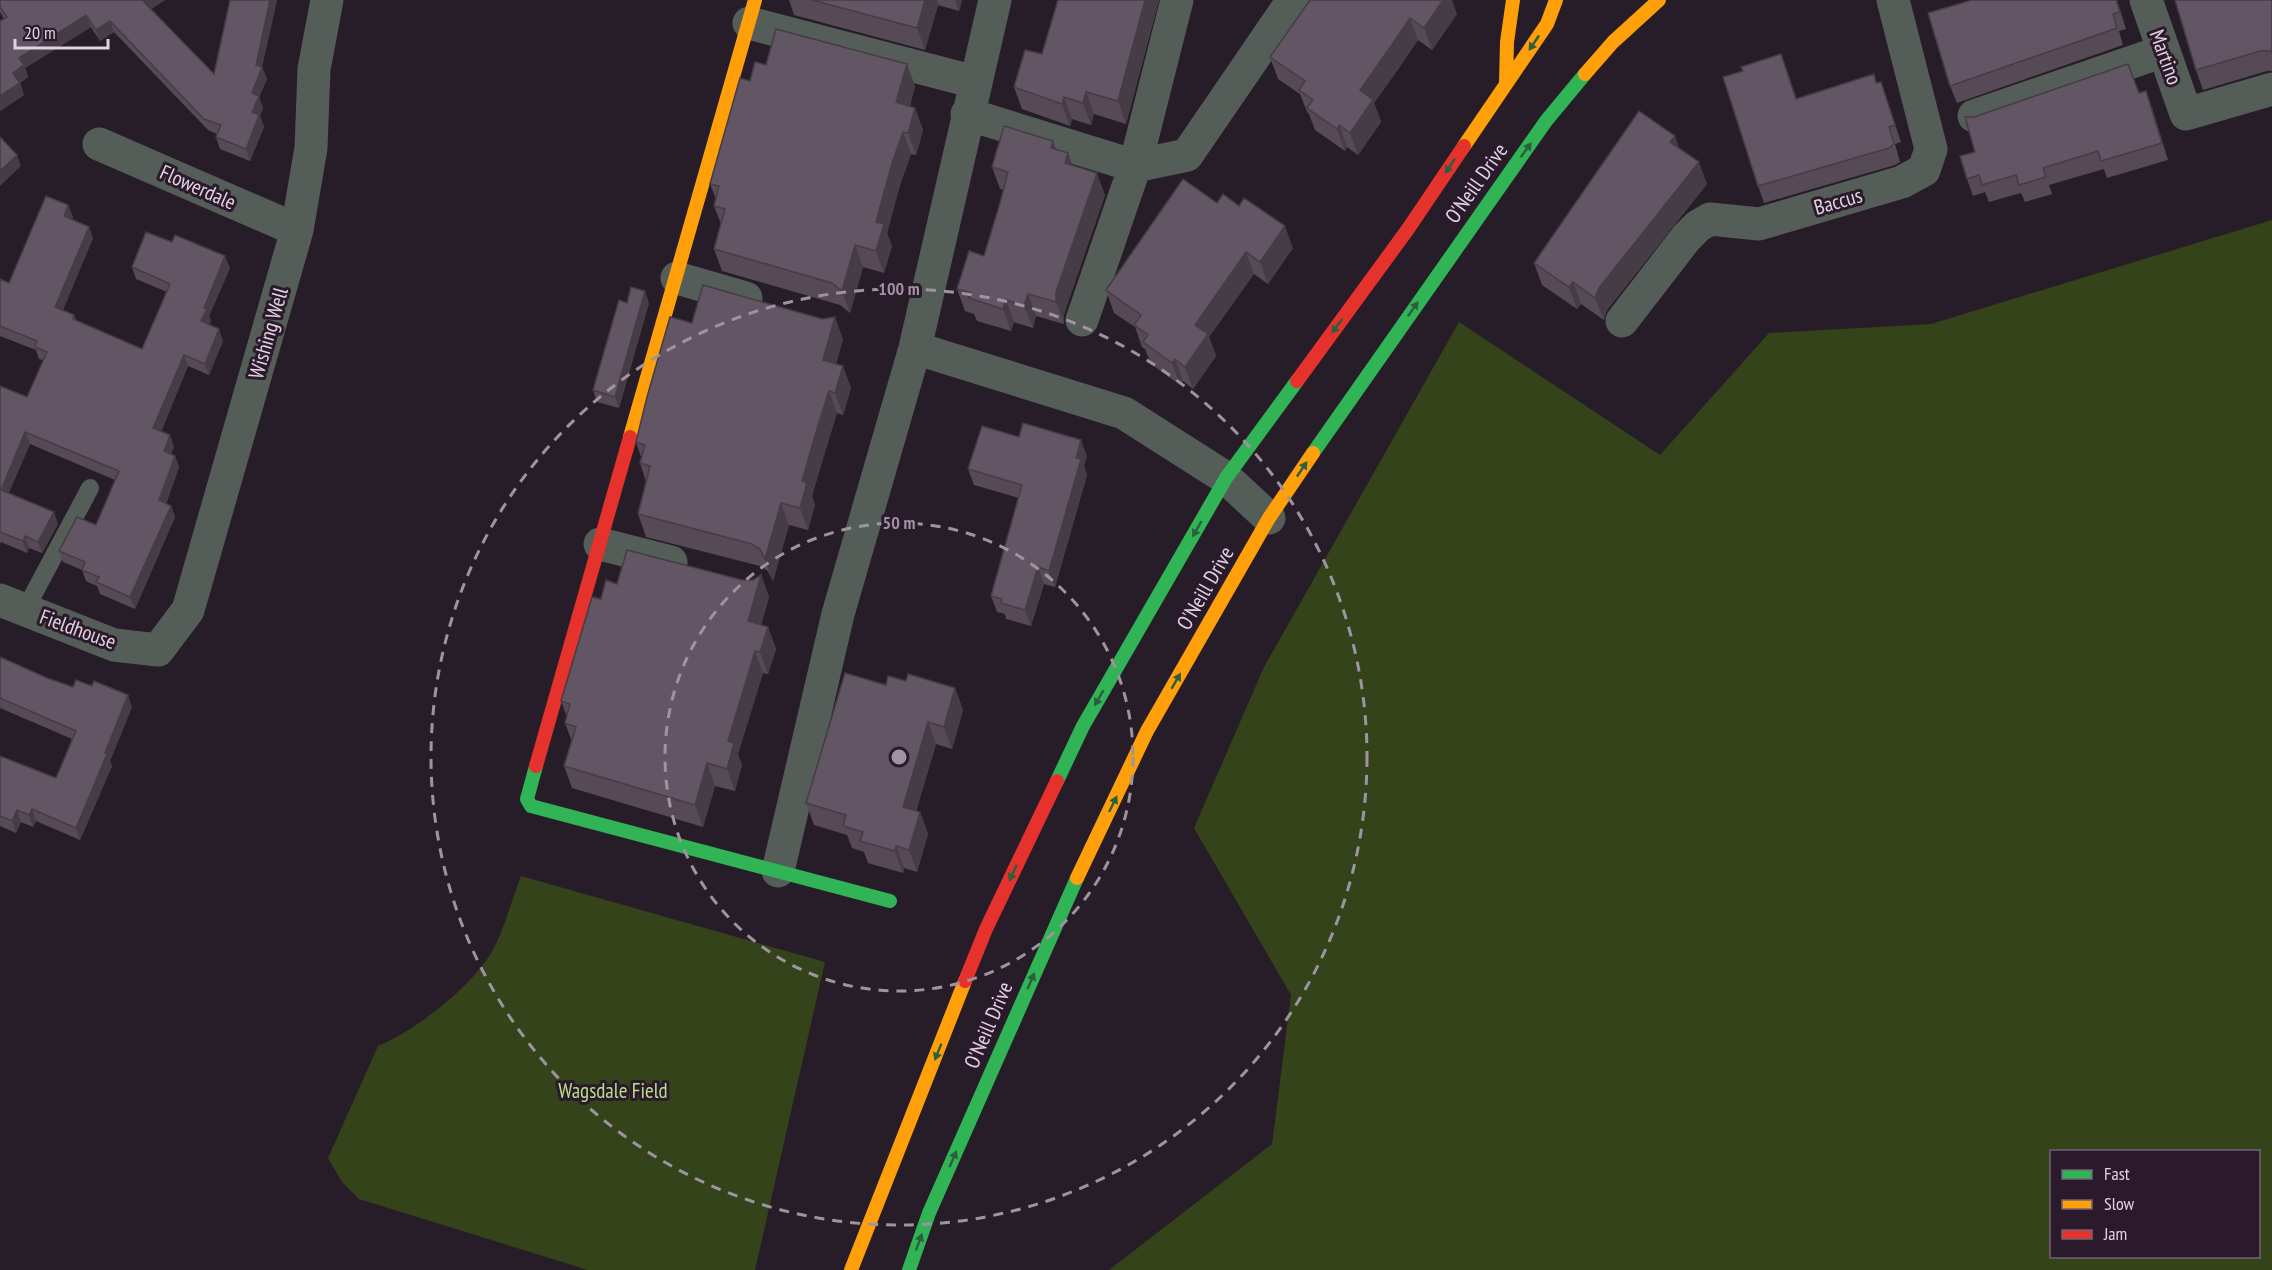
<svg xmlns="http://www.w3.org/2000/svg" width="2272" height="1270" viewBox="0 0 2272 1270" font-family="'PT Sans Narrow',sans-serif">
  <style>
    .green { fill: #344319; fill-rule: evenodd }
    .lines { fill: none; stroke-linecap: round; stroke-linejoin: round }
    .lane { stroke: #555d59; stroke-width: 18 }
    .street { stroke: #555d59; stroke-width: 33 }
    .fast { stroke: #30b455; stroke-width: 14 }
    .slow { stroke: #ff9f0a; stroke-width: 14 }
    .jam { stroke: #e5322d; stroke-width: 14 }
    .wall { fill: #554a56 }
    .shaded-wall { fill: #453c46 }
    .building { fill: #635664; stroke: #453c46; stroke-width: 1.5 }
    .oneway { fill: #2d5f3e }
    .ring { fill: none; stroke: #9f93a0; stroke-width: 3; stroke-dasharray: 10 8 }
    .labels { text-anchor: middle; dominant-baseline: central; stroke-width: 6; stroke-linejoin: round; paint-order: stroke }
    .street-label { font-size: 21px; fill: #e0d3e0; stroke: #2b192c }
    .park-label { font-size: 21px; fill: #badf85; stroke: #2b192c }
    .centre { fill: #9f93a0; stroke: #2b192c; stroke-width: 3 }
    .ring-label { font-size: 18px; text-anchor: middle; font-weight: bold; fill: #9f93a0; stroke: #2b192c; stroke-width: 6; stroke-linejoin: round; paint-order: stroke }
  </style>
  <rect width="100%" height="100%" fill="#271d28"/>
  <path class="green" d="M2272,220V1270H1109L1272,1144L1291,995L1194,828L1264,667L1459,322L1660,455L1769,333L1931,324ZM2052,1152H2258V1256H2052Z
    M521,876L825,962L755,1270H588L359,1199L342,1182L328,1158L378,1046C415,1031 470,988 491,953C504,931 511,901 521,876Z"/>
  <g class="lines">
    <path class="lane" d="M25,610L90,488"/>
    <path class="street" d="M2146,0L2186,114L2272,89
      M749,23L975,82
      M967,114L1135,166L1187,155L1293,0
      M1974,116L2164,51
      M99,144L297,230
      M677,278L746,298
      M1082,320L1135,166L1177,0
      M1622,321L1686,238L1698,226L1710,219L1759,224L1902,182L1924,170L1931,149L1893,0
      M915,348L1124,413L1226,478L1269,518
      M600,544L671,562
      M0,600L114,645L158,650L188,610L297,230L311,148L314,69L327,0
      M778,871L838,614L915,348L995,0"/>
    <path class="fast" d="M1313,453L1546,121L1585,74
      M536,766L527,799L531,806L890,901
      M1057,781L1083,726L1226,478L1297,381
      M909,1270L929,1213L1077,878"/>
    <path class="slow" d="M1585,74L1613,42L1659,0
      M1506,83L1507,42L1513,0
      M1464,146L1547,24L1556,0
      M630,437L755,0
      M1077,878L1147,731L1269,518L1313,453
      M851,1270L965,981"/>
    <path class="jam" d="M1297,381L1408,229L1464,146
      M536,766L630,437
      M965,981L986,929L1057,781"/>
  </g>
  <path class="wall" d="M0,0H165L151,9L214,74L230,0H277L262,67L267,79L259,97L263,108L260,116L264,127L250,161L220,149L216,137L217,134L208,130L114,32L100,41L91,27L25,68L28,77L20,83L24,95L0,111L4,19L0,12Z
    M789,0H962L959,11L938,5L925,50L794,15Z
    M1159,0L1126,124L1094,114L1091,125L1072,119L1070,126L1022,109L1014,87Z
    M1310,0L1457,14L1432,50L1418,40L1399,68L1374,103L1381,122L1358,155L1347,147L1345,151L1315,130L1309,114L1307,112L1300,94L1278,79L1270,57Z
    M1972,0H2117L2126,29L2119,31L2123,45L1957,103L1950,86Z
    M2272,0V71H2267L2203,90L2196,70Z
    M1781,54L1797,99L1881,82L1901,142L1895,144L1900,162L1895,165L1764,203L1758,186L1743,71Z
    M766,65L915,86L910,106L915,108L923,130L916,155L911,154L900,185L887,233L892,246L884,273L863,267L850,313L840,305L722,271L714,249L721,224L714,206L716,199L710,184L750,81Z
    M2139,93L2152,108L2168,160L2107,178L2104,169L2049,185L2052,194L2025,202L2021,193L1989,202L1985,192L1973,196L1967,179L1975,152Z
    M1680,149L1707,184L1607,310L1604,320L1581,304L1577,309L1542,285L1534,263Z
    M1056,150L1105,195L1064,314V324L1036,316L1033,328L1014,322L1011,331L977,321L974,314L965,311L957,289L984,256L1004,190L1000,189L992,167Z
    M1217,203L1293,248L1268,284L1254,274L1209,337L1216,356L1193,389L1183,381L1180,385L1151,364L1145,349L1142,347L1135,327L1114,313L1106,290Z
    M68,205L73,217L72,219L93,238L63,310L74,315L76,321L142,349L167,292L136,279L132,267L230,268L209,316L211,321L209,325L223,341L209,375L188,366L161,431L174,447L171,454L175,456L179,467L166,504L171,506L175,517L135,609L100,594L97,586L86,581L82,570L63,562L59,551L96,525L115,480L30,444L8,494L58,524L42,553L29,548L27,553L1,542L0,544V386L27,397L43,360L39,359L36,350L0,336V279L9,283Z
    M627,303H649L619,408L597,402L593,390Z
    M843,339L836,364L851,388L843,415L837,413L827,444L812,496L815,505L808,530L789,525L773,581L768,571L760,566L646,537L638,514L646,482L640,463L641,457L636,442Z
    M1087,456L1084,466L1087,475L1055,587L1044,584L1031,626L1006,619L1005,614L997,612L991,596L1019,498L974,485L968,469Z
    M761,575L769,597L761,625L768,627L776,649L768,674L763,673L738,754L742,765L735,791L715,786L703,827L572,788L564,766L572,742L565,723L567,717L561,701L601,599L617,584L753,580Z
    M0,657L47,678L132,707L110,761L112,766L80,840L36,821L33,827L21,822L16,833L0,826V756L56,778L72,739L0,708Z
    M906,681L955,688L963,710L952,749L936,744L916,811L920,812L928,834L917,872L904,868L903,873L868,863L864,852L852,848L847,835L814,825L806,803L886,685Z"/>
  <path class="shaded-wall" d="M142,0H165L146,12Z
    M270,0H277L261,70L262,67L267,79L259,97L263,108L260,116L264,127L250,161L246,149L252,112V93L256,65Z
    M925,0H937L938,5L925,50L917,28Z
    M955,0H962L959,11Z
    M1145,0H1159L1126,124L1118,101Z
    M1443,0H1452L1457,14L1432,50L1424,28Z
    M2116,0H2117L2126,29L2120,12Z
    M86,15L91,27L25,68L28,77L18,84L13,73L19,58Z
    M1410,18L1418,40L1374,103L1381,122L1358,155L1350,133L1360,90Z
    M110,21L114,32L100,41L96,30Z
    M907,64L915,86L904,124L896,102Z
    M1881,82L1887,99L1901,142L1895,125Z
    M20,83L24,95L0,111V96Z
    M2146,91L2152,108L2168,160L2162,143Z
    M1086,92L1094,114L1091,125L1083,103Z
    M1064,97L1072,119L1070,126L1062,104Z
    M915,108L923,130L916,155L908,133Z
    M1339,125L1347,147L1345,151L1337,129Z
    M903,132L911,154L900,185L887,233L892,246L884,273L876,251V222L892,163Z
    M1675,136L1683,158L1670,142Z
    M1053,141L1061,163L1051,148Z
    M1068,153L1076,175L1065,163Z
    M17,155L21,166L0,186V171Z
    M1699,162L1707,184L1607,310L1604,320L1595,298L1599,288Z
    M1097,173L1105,195L1064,314V324L1056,302V292Z
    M68,205L73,217L68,228L64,216Z
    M1285,226L1293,248L1268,284L1260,262Z
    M89,227L93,238L59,319L55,307Z
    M855,245L863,267L850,313L842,291Z
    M1246,252L1254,274L1209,337L1216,356L1193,389L1185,367L1195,325Z
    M225,256L230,268L209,316L211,321L205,333L201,321L204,308Z
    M1573,282L1581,304L1577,309L1569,287Z
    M645,291L649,303L619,408L615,397Z
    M1028,294L1036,316L1033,328L1024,306Z
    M1006,300L1014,322L1011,331L1003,309Z
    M835,317L843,339L831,382L823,360Z
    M219,329L223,341L209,375L205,364Z
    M184,355L188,366L158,440L153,428Z
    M1175,359L1183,381L1180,385L1172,363Z
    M843,366L851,388L843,415L835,393Z
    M829,391L837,413L812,496L815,505L808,530L800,508L802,481Z
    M25,432L30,444L5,502L1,490Z
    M170,435L174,447L168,463L164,451Z
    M1081,440L1087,456L1084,466L1087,475L1055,587L1049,571L1076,458Z
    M175,456L179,467L163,512L159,500Z
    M781,503L789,525L773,581L765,559Z
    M171,506L175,517L135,609L130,597Z
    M54,512L58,524L42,553L38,542Z
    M25,536L29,548L27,553L23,541Z
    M1038,567L1044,584L1031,626L1025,610Z
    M761,575L769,597L756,643L748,621Z
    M768,627L776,649L768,674L760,652Z
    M755,651L763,673L738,754L742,765L735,791L727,769L728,741Z
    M955,688L963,710L952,749L944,727Z
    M128,695L132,707L110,761L112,766L80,840L76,828Z
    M928,722L936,744L911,829L903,807Z
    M707,763L715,786L703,827L695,805Z
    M32,809L36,821L33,827L29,815Z
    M17,810L21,822L16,833L12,821Z
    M920,812L928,834L917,872L909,850Z
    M896,846L904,868L903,873L895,851Z"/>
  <path class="building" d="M0,0H142L214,74L230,0H270L256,65L262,67L252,93L259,96L252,112L259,115L246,149L216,137L221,125L204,119L110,21L96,30L86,15L19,58L24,65L13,73L20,83L0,96V21L7,17L0,7Z
    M812,0H925L917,28Z
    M1058,0H1145L1118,101L1086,92L1083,103L1064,97L1062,104L1014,87L1025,50L1042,54Z
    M1310,0H1443L1424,28L1410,18L1391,46L1360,90L1373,100L1350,133L1339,125L1337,129L1307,108L1313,100L1299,90L1305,81L1270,57Z
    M1972,0H2116L2120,12L2113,14L2117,28L1950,86L1928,13Z
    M2175,0H2272V53L2270,51H2260L2196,70Z
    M776,29L907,64L896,102L915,108L908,133L903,132L892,163L876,222L884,224L876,251L855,245L842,291L832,283L714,249L725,209L714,206L719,186L710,184L740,78L750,81L755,62L766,65Z
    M1781,54L1796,99L1874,74L1876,83L1881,82L1895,125L1889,127L1894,144L1889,148L1758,186L1723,77L1743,71L1741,67Z
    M2128,64L2139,93L2146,91L2162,143L2101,161L2098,151L2043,168L2046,177L2019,185L2016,175L1982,185L1979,175L1967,179L1960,156L1975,152L1965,117H1974Z
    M1639,111L1675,136L1670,142L1699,162L1599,288L1595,298L1573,282L1569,287L1534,263Z
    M1004,126L1053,141L1051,148L1068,153L1065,163L1097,173L1056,292V302L1028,294L1024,306L1006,300L1003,309L969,298L971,293L957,289L969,251L984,256L1000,203L1008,172L992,167Z
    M0,137L17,155L0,171Z
    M1183,179L1217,203L1223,194L1239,206L1244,198L1285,226L1260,262L1246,252L1195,325L1208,334L1185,367L1175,359L1172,363L1143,342L1148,335L1134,325L1141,315L1106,290Z
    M46,196L68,205L64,216L89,227L55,307L74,315L73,319L142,349L170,284L132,267L146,232L172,242L175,235L225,256L204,308L207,309L201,321L219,329L205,364L184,355L153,428L170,435L164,451L175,456L159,500L171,506L130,597L96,582L99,577L82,570L85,562L59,551L77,517L96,525L119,471L25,432L1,490L54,512L38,542L25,536L23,541L0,532V386L27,397L47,352L35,347L37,341L0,326V279L9,283Z
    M703,285L822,319L835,317L823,360L843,366L835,393L829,391L819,422L802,481L807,483L800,508L781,503L765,559L760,549L752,544L638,514L650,466L640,463L645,445L636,442L647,397L670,317L692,323Z
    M631,287L645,291L615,397L593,390L619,300L627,303Z
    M1023,423L1081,440L1076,458L1081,459L1049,571L1038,567L1025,610L1001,603L1002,599L991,596L1022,485L968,469L982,426L1019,437Z
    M627,550L742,580H753L761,575L748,621L768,627L760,652L755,651L728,741L734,743L727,769L707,763L695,805L564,766L576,727L565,723L570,704L561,701L592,597L601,599L606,580L617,584Z
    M0,657L47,678L73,687L76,680L92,686L94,681L128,695L105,753L107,754L76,828L32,809L29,815L17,810L12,821L0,816V756L56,778L76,731L0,698Z
    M845,673L886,685L888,676L906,681L908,674L955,688L944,727L928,722L903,807L920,812L909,850L896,846L895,851L860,841L863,832L843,826L846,815L806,803Z"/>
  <defs><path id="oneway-solid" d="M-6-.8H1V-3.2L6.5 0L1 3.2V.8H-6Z" transform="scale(1.5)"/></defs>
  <g class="oneway">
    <use href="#oneway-solid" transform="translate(1534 43) rotate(124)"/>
    <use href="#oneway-solid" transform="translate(1526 150) rotate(-54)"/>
    <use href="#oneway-solid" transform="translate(1450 166) rotate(124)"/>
    <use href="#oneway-solid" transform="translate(1413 309) rotate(-55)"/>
    <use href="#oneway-solid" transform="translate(1337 326) rotate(126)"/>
    <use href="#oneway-solid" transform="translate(1302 469) rotate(-56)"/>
    <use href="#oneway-solid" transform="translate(1197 529) rotate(120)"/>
    <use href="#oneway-solid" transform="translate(1176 681) rotate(-60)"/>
    <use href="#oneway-solid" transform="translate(1099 698) rotate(120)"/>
    <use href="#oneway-solid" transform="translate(1113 804) rotate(-64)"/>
    <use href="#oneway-solid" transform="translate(1013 873) rotate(115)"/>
    <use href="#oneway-solid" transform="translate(1031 981) rotate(-67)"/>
    <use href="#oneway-solid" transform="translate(938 1052) rotate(112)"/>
    <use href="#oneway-solid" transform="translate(953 1159) rotate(-67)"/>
    <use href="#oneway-solid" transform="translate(919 1242) rotate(-70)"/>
  </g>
  <g class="ring">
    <circle cx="899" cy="757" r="234"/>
    <circle cx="899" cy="757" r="468"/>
  </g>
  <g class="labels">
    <g class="street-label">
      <text transform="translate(2166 57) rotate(70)">Martino</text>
      <text transform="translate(1476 183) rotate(-55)">O'Neill Drive</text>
      <text transform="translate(198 187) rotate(24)">Flowerdale</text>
      <text transform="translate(1838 201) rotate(-16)">Baccus</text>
      <text transform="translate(268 333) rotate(-74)">Wishing Well</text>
      <text transform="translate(1205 588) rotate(-60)">O'Neill Drive</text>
      <text transform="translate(78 629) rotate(20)">Fieldhouse</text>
      <text transform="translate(988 1025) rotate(-67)">O'Neill Drive</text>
    </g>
    <g class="park-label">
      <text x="613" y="1090">Wagsdale Field</text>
    </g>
  </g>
  <circle cx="899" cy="757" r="9" class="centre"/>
  <g class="ring-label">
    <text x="899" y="295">100 m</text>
    <text x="899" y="529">50 m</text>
  </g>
  <rect x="2050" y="1150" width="210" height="108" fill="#2b192c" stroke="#736374" stroke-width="1.5"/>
  <rect x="2062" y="1170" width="30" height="9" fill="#30b455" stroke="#736374" stroke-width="1.5"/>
  <text x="2104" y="1180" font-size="18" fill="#e0d3e0">Fast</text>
  <rect x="2062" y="1200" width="30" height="9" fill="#ff9f0a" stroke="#736374" stroke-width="1.5"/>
  <text x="2104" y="1210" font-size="18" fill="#e0d3e0">Slow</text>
  <rect x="2062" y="1230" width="30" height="9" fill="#e5322d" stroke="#736374" stroke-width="1.5"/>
  <text x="2104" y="1240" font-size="18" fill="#e0d3e0">Jam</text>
  <path d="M15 39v9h93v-9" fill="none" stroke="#e0d3e0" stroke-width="3"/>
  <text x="24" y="39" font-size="18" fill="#e0d3e0" stroke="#2b192c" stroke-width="4.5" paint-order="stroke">20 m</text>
</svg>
